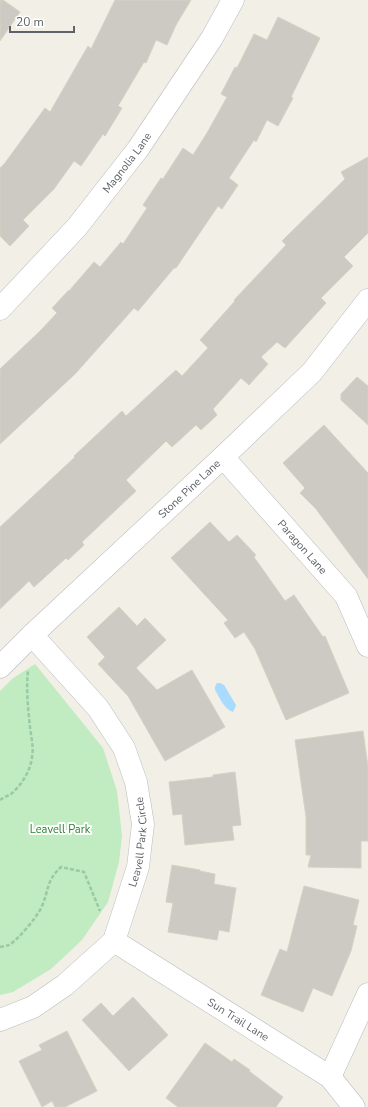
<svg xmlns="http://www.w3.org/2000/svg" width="368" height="1107" viewBox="0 0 368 1107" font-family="'Nunito Sans',sans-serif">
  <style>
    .green { fill: #c1ebc1 }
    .water { fill: #a9daff }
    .building { fill: #cdcac3; stroke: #d7d1c4 }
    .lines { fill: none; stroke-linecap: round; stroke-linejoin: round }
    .minor-casing { stroke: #b9bcc1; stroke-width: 23 }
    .path { stroke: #98caa6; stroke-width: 2.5; stroke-dasharray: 4 2; stroke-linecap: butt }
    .minor { stroke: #fff; stroke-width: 22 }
    .labels { text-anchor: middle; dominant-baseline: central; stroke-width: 4; stroke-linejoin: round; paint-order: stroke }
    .street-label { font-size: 11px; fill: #5e6268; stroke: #fff }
    .park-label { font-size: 11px; fill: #2b812f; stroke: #fff }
  </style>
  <rect width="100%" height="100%" fill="#f1efe6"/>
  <path class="green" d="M35,664L103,748L117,791L122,836L119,862L108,902L82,940L51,969L13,992L0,995V691L12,679Z"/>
  <path class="water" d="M217,683H220L224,685L236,705L235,708L233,712C224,709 220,698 215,690V687Z"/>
  <path class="building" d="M0,0H3L20,12L0,41Z
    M115,0H191L176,25L167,45L156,40L146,63L144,62L118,106L122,108L105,136L103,134L81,166L74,161L54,189L23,220L29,226L10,246L0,236V168L5,163L45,108L50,112L88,46L91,49Z
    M278,17L320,38L291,97L293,98L278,126L267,120L256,142L254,140L229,178L238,185L222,209L218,206L176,268H174L138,311L134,308L75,374L0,444V369L40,331L57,313L52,308L69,290V291L94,262L100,267L121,242L123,244L147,208L143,205L161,178L163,179L183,148L193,155L207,133L227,97L221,94L235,67L237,68L254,34L267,40Z
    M368,157V233L344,257L353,266L321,298L326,303L285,348L277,342L261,357L268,364L249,385L241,378L213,409L217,415L201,430L196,425L172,447L166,441L126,480L136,491L82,542L84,545L68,560L66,558L34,587L29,581L0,609V527L75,457L74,456L122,411L126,416L176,370L182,376L208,348L200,340L235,301L234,300L286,245L282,241L345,179L341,172Z
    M357,377L368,386V425L341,400V394Z
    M324,425L368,473V579L316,509L300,493L305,488L283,463Z
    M210,522L229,542L237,535L256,555L254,557L285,601L294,595L323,637L325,636L349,693L286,720L255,649L244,632L235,638L224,623L228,620L171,558Z
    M119,607L137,626L145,618L166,640L136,668L157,690L192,670L225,727L165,761L128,696L98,664L105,657L87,637Z
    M363,731L368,767V841H361V868L308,867L311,855H306V817L295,740Z
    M235,772L241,825L232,826L234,840L185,845L182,814L173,815L169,782L213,777V775Z
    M172,865L200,870V871L215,874L214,884L236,888L229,932L219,930L217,940L168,932L173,903L166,902Z
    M304,886L359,900L353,925L357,926L351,951L332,996L313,988L303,1012L261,995L280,949L287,952Z
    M133,997L168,1035L129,1071L82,1020L101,1003L113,1016Z
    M67,1031L97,1091L65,1107H55L52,1101L42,1107L19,1061L42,1050L39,1045Z
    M205,1043L232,1062L234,1059L250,1070L249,1071L283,1097L276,1107H178L166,1098Z"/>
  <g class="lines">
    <defs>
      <g id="minor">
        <path id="s1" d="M0,309L77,227L138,149L212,38L233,0"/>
        <path id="s2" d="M223,457L346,596L368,646"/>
        <path id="s3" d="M0,667L32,635L223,457L312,372L368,300"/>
        <path id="s4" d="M114,941L330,1077L354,1107"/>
        <path id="s5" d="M0,1020L33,1007L65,985L114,941L138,867L143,824L136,782L124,748L98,708L32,635"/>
        <path d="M330,1077L368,994"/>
      </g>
    </defs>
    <use href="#minor" class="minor-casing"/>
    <path class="path" d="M0,800C3,798 7,796 11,794C21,786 31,770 32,757C34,747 31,737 30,727C28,708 26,689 28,671
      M0,947C3,946 7,946 9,945C18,940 38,916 42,906C49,890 46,881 61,867L84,872L100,911"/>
    <use href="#minor" class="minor"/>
  </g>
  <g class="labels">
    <g class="street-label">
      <text stroke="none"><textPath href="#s1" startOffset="194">Magnolia Lane</textPath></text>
      <text stroke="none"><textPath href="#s3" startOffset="260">Stone Pine Lane</textPath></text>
      <text stroke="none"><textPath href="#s2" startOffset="120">Paragon Lane</textPath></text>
      <text stroke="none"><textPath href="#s5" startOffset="243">Leavell Park Circle</textPath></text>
      <text stroke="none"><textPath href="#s4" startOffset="147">Sun Trail Lane</textPath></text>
    </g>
    <g class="park-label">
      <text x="60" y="829">Leavell Park</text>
    </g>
  </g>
  <path d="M10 26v6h64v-6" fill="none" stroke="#5e6268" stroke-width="2"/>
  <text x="16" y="26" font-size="12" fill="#5e6268" stroke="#ffffff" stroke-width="3" paint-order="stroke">20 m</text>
</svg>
